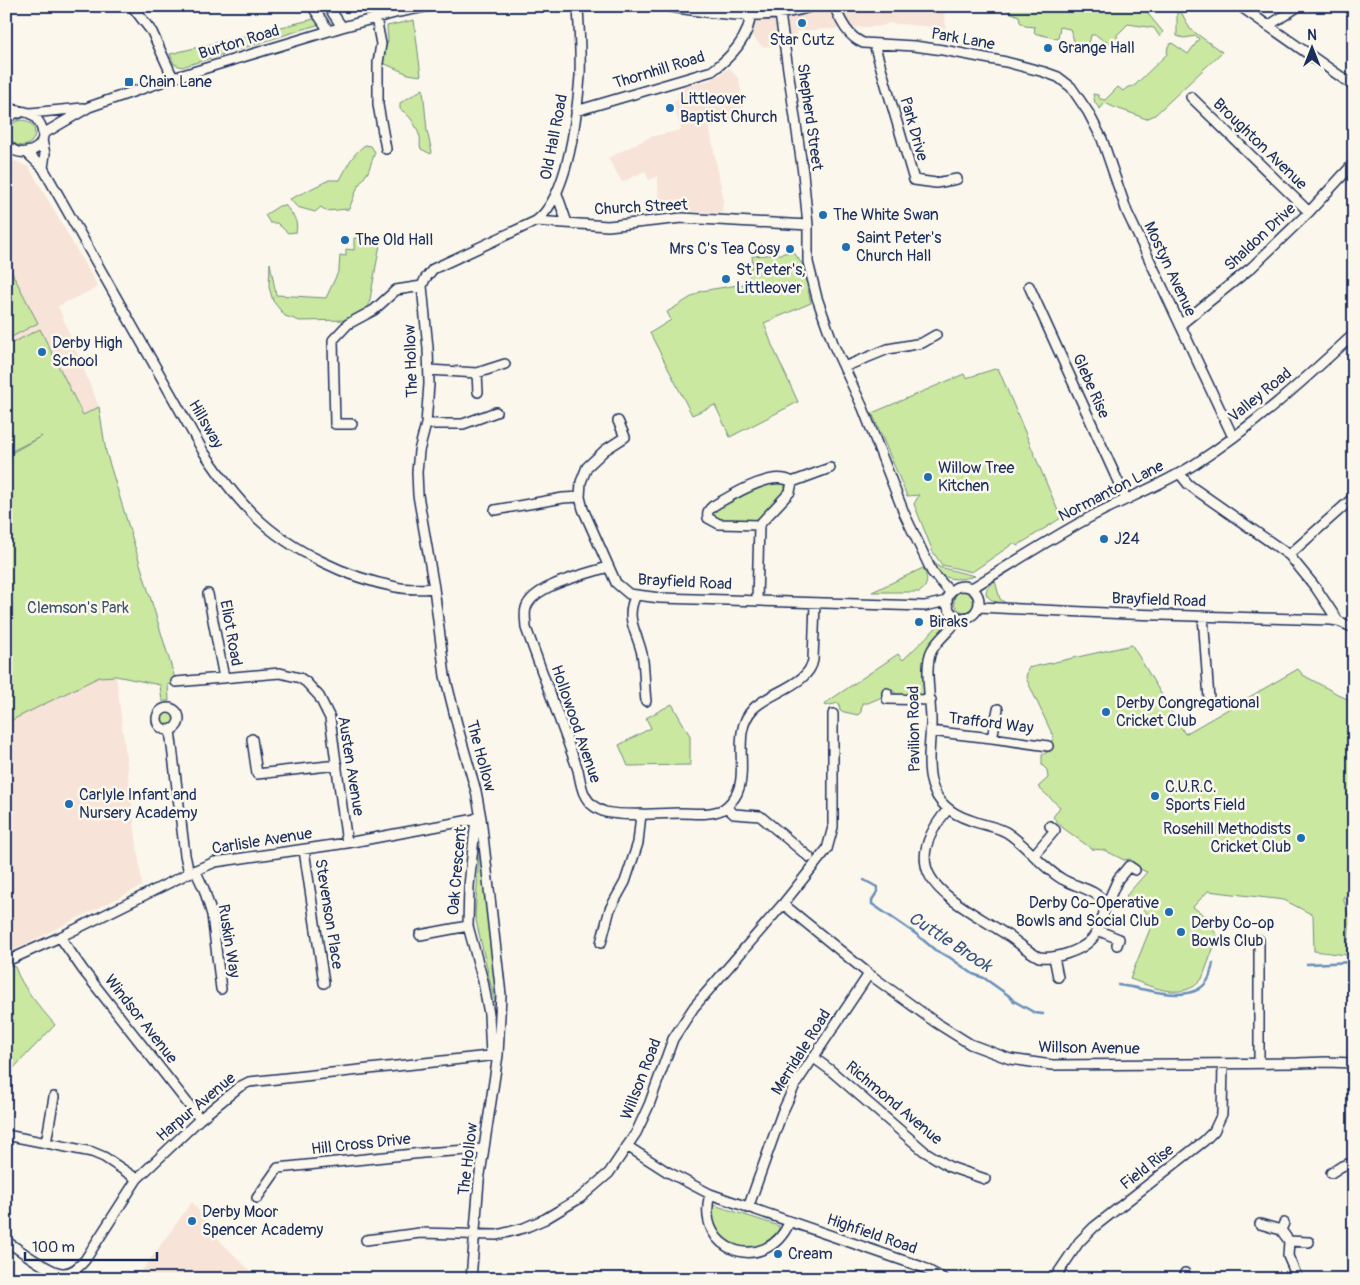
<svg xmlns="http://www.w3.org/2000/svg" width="1360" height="1285" viewBox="0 0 1360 1285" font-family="Pangolin,sans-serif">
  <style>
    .built { fill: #f7e3d7 }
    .green { fill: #cae8a0; stroke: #728c7f }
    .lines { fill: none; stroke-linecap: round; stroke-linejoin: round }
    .stream { stroke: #668eb9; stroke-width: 2.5 }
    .minor-casing { stroke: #1b2f5e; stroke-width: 12 }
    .major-casing { stroke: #1b2f5e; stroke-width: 15 }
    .minor { stroke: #fbf7ec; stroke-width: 9 }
    .major { stroke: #fbf7ec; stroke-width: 11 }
    .poi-dot { fill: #1f6fb2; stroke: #fbf7ec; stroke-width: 2 }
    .labels { text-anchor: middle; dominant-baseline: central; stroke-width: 5; stroke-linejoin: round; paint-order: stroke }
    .street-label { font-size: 16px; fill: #1b2f5e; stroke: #fbf7ec }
    .poi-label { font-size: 16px; fill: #1b2f5e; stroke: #fbf7ec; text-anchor: start }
    .park-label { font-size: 16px; fill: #3e546b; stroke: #fbf7ec }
    .water-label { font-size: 18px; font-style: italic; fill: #3a5684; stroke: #fbf7ec }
  </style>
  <rect width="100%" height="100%" fill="#fbf7ec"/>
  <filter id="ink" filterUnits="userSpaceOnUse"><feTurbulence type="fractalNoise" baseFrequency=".02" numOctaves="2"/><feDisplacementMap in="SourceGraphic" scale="10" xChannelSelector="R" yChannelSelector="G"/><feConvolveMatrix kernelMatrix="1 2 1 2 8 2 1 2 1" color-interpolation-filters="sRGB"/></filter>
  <g filter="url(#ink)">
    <path class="built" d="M822,6H943L946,28L889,23L882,26L796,31L797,41L763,47L752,36L753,22L821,9Z
      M729,68L739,79L745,117L709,125L723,198L722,213L685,211L684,210L677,208H666L659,211L658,176L649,180L645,171L622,182L608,158L650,137L681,130L673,101L678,99L677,93L682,91L684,87L710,80L721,74Z
      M14,161L29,167L98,287L58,306L99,407L6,456V162Z
      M116,676L142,886L6,954V723L99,677Z
      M192,1202L220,1241L250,1271L260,1279H136Z"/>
    <path class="green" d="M1009,6H1090L1094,12H1104L1102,6H1144L1149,15L1163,32L1160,37L1154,28L1128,24L1117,35L1118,45L1104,41L1096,35H1091L1088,49L1085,52L1077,49L1070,29L1060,27L1058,39L1034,33L1035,27L1025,26L1020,22L1019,16L1009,12Z
      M1173,6H1178L1190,29L1222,52L1155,115L1146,119C1132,112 1117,110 1105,103L1100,109L1095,103L1093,94L1098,95L1100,99L1105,100L1118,87L1123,91L1128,87L1134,86L1167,54L1168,46L1172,43L1188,54L1199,39L1196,36L1184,38L1177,36V13Z
      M314,19L320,24L182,67L174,64L170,54Z
      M414,20L421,76L408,74L383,63V56L388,41L387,26Z
      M423,89L427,131L432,152L431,154L421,149C419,145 421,141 420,137C415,124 412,117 400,109V103Z
      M9 133a13 13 0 1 1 26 0a13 13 0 1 1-26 0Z
      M365,145L371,146L375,152L368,172L358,186L349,209L326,211L321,207L315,212L297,207L290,199L329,180H340C347,167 352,154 365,145Z
      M285,205C292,214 299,220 296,232L288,233L277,223H270L265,215L279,206Z
      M354,238L381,239L368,310L349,320L300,321L285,316L273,301L269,287L270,263L276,295L326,298L339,270L340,255L346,256V249L354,250Z
      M793,251L802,264L811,303L764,323L772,345L798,402L730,437L715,405L692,415L650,333L671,320L667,312L701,291L750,283L748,268L753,267L752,256L780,254Z
      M10,269L38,323L6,340V271Z
      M40,329L83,415L99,407L106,452L177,685L168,684L169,701H162L160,685L116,676L99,677L6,723V456L42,436L6,454V346Z
      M998,368L1061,518L1017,546L1014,543L972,572L942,565L933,552L914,504L919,495L907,496L872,413L964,374L966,378Z
      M781,482L785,485V492L761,521L719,522L712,516L714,509C736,497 756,485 781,482Z
      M928,556L939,567L975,576C954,582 936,580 928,556Z
      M923,568C928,577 929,587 919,592H872Z
      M995,581L1000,599L1007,604C991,603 976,593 995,581Z
      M954 601a11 11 0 1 1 22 0a11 11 0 1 1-22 0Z
      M944,620H946C945,631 936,634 930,643C920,657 924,675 926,691L919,697L896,695L894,691L883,690L882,697L868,703H862L861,712L858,715L840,711L839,703L825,706L824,704L898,654L903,660Z
      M1132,645L1185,734L1298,669L1303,675L1354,703V894L1343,897L1350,921L1347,955L1314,951L1313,915L1284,900L1208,891L1193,907L1213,922L1212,929L1217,934L1216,941L1202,979C1183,1002 1153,987 1130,979L1154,919L1126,896L1147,872L1142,870L1130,859L1124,860L1104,850L1092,849L1063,828L1053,817L1060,807L1038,787L1048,778L1047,770L1042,765V755L1051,750L1052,740L1054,738L1026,678L1028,668Z
      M672,704L690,736V765L628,766L619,745L651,728L646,718Z
      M161 719a7 7 0 1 1 14 0a7 7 0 1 1-14 0Z
      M480,842L498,990L496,1008L475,916Z
      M6,954L9,965L15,967C22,988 41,1008 55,1025L6,1076Z
      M714,1205L779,1226V1232C763,1253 723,1252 713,1224C712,1219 712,1212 712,1208Z"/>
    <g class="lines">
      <path class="stream" d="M864,880L877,887V892L872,900V904L916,934L935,950L949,957L973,974L984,978L1008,995L1014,1001L1035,1013L1043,1014
        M1307,964L1354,962
        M1118,985C1143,987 1194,1008 1209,978C1211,973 1212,967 1213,963"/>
      <defs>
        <path id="minor" d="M132,6L152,32L173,78
          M312,6L329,31
          M328,6L342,27
          M665,6C714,14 766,22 813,6
          M834,6C841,21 847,36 863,43L914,46L943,50L1006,62L1044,72L1058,77L1071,87L1088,112L1102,139L1127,212L1233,437
          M1240,6L1354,86
          M780,14L803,173L808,225V262L817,298L834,346L863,408L904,513L932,572L950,592
          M376,18L381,44L378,63V105L386,149
          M1268,26L1299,6
          M874,44L914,180L936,183L957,179
          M1191,97L1309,212
          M576,111L712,71C730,58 750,37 750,15
          M30,113L83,108
          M6,121C30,90 63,145 27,152C18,154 12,150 6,144
          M43,134L89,107L173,78L342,27L399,12L430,6
          M42,140L45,154L43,168
          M26,152L43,168L203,451C219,474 235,497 255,516C291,551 348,578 396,587C408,590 422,589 434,588
          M557,194L567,223
          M536,221L608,226L682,218L808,225
          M1029,286L1126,499
          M1180,325L1252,267L1309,212L1354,163
          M844,367L888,349L922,343L936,335
          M429,370L477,373L505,364
          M477,373L478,392
          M618,421L625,437L605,450L587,467L581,482L580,497L583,509L616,583L629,594L660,598L925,606L947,601
          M352,424H335L333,340L348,324L374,310L396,290L422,286
          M426,424H463L496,412
          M1180,474L1188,484L1196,490L1289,555L1316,588L1338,621
          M792,482L830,468
          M495,510L563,498L580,497
          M1289,555L1354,497
          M608,567C587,574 533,585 526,608C524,615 526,622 526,628L578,770C581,784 582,798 595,807C598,809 602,811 605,812C628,817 658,813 681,813C692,813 705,815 715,812C721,811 727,807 731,802C754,778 728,735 753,709C769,692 809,685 813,660L815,603
          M947 602a16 16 0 1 1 32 0a16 16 0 1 1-32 0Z
          M972,588C1013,563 1054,536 1096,514C1129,497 1164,484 1195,464C1253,427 1304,380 1354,334
          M208,594L224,678
          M636,595C624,619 637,631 642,654C645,669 644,686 646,701
          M757,601L759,525L719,524L708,518C707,512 708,510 713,506C731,496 772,469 792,482L790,492L759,525
          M979,607L1127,614L1331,620L1338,621L1354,628
          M1203,616L1209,699
          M959,618C951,630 938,639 932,650C923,666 932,704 931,725C928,767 922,804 970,820C982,825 995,826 1006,832C1027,845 1041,867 1062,879C1075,887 1097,889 1104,903
          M176,682L280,673L300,678L306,682L319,696L330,718L347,843
          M887,693V699L931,700
          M157 719a11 11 0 1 1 22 0a11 11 0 1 1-22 0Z
          M170,730L185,855L189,873
          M930,731L992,738L1048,746
          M992,738L998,709
          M252,739L257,774L337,765
          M726,807L734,814L760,816L809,857
          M948,809C891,877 952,899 1004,933C1016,940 1026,951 1039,957C1055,959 1079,952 1091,940C1096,935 1098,928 1101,922C1104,916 1105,910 1104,903L1110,897L1118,879L1129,866L1135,870
          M476,818L469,886L468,926L483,981L489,1014L491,1055
          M304,850L324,983
          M1034,855L1055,830L1050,826
          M195,870L204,889L212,915L221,989
          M783,904L869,974L935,1022L970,1044L1010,1059L1052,1065L1298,1063L1326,1062L1354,1063
          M1097,930L1119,939L1117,945
          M420,935L468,926
          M60,937L83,970L200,1119
          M601,943L610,909L625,882L638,843L641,814
          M1054,957L1058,977
          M7,961L60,937L189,873L215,862L347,843L481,818
          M814,1058L829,1069L924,1151L950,1167L985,1179
          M1259,1063V940
          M6,1135L92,1152L104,1157L137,1179
          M46,1143L54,1097
          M627,1146L666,1171L710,1194L922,1267L944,1279
          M1331,1173L1342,1166L1354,1162
          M710,1194C694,1253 766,1275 789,1223
          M257,1198L278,1168L423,1153L483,1149
          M748,1208L782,1113L795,1085L869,974
          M1260,1224L1281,1230L1284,1223
          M1281,1230L1289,1241L1288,1256L1298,1279
          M366,1240L420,1233L497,1235L524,1228L545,1219L580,1198L609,1173L636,1133L649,1105L673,1039L694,1007L783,904L827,849L833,827V714
          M6,1241C19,1249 48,1272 62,1273C72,1274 79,1267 85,1260L137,1179L200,1119L239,1087L249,1082L498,1055
          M1289,1241L1309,1242
          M1185,1273L1186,1279
          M471,1279L479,1181L498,1055L501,995L481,818L476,791L459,732L445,676L434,588L418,495L417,472L419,451L426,424L429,384L428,348L422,286L425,279L433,269L536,221C569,196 577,115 580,76C581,55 579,28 578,6
          M1054,1279L1079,1242L1094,1227L1204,1141L1214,1131L1222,1114L1223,1064"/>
        <path id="major" d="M6,109L19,112"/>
      </defs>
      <use href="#minor" class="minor-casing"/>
      <use href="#major" class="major-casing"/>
      <use href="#minor" class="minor"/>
      <use href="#major" class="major"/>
    </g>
  </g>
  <g class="poi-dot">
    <circle cx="802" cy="23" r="5"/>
    <circle cx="1048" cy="48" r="5"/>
    <rect x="124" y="77" width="10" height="10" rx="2.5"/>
    <circle cx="670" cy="108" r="5"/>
    <circle cx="823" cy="215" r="5"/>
    <circle cx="345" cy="240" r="5"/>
    <circle cx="846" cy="247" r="5"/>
    <circle cx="790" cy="249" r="5"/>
    <circle cx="726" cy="279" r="5"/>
    <circle cx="42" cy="352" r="5"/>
    <circle cx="928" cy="477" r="5"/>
    <circle cx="1104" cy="539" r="5"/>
    <circle cx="919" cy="622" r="5"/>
    <circle cx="1106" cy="712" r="5"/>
    <circle cx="1155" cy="796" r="5"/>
    <circle cx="69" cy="804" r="5"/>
    <circle cx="1301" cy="838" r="5"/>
    <circle cx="1169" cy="912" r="5"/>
    <circle cx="1181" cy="932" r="5"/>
    <circle cx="192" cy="1221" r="5"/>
    <circle cx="778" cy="1254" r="5"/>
  </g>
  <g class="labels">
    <g class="street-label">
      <text transform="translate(963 39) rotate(10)">Park Lane</text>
      <text transform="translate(239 42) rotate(-17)">Burton Road</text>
      <text transform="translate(659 70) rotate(-17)">Thornhill Road</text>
      <text transform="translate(810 117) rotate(82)">Shepherd Street</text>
      <text transform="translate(914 129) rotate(74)">Park Drive</text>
      <text transform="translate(554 137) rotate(-79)">Old Hall Road</text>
      <text transform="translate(1260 144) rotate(44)">Broughton Avenue</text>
      <text transform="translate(641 207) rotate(-3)">Church Street</text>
      <text transform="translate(1260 237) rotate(-43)">Shaldon Drive</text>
      <text transform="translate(1170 269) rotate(65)">Mostyn Avenue</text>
      <text transform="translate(411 361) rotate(-92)">The Hollow</text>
      <text transform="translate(1091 386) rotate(66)">Glebe Rise</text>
      <text transform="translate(1260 395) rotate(-39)">Valley Road</text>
      <text transform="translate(206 424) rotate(60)">Hillsway</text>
      <text transform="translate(1111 491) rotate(-27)">Normanton Lane</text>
      <text transform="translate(685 582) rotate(3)">Brayfield Road</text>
      <text transform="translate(1159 600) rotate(2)">Brayfield Road</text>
      <text transform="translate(231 633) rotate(80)">Eliot Road</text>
      <text transform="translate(991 723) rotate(7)">Trafford Way</text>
      <text transform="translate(576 724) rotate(71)">Hollowood Avenue</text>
      <text transform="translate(914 729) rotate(-91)">Pavilion Road</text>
      <text transform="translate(481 756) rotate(75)">The Hollow</text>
      <text transform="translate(351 766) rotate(81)">Austen Avenue</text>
      <text transform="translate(262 841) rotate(-9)">Carlisle Avenue</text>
      <text transform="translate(457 871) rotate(-85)">Oak Crescent</text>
      <text transform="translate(329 914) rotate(81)">Stevenson Place</text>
      <text transform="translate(229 941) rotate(81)">Ruskin Way</text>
      <text transform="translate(141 1019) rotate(52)">Windsor Avenue</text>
      <text transform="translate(1089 1048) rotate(1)">Willson Avenue</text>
      <text transform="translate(801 1052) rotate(-58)">Merridale Road</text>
      <text transform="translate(641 1079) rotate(-69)">Willson Road</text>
      <text transform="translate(894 1103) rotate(40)">Richmond Avenue</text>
      <text transform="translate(196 1107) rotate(-40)">Harpur Avenue</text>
      <text transform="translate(361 1144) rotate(-6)">Hill Cross Drive</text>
      <text transform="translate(468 1159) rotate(-83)">The Hollow</text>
      <text transform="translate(1147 1167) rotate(-38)">Field Rise</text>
      <text transform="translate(872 1234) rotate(19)">Highfield Road</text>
    </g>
    <g class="poi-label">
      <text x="802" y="40" text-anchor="middle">Star Cutz</text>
      <text x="1058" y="48">Grange Hall</text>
      <text x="139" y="82">Chain Lane</text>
      <text x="680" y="99">Littleover<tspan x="680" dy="18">Baptist Church</tspan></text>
      <text x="833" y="215">The White Swan</text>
      <text x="856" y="238">Saint Peter's<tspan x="856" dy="18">Church Hall</tspan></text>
      <text x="355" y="240">The Old Hall</text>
      <text x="780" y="249" text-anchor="end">Mrs C's Tea Cosy</text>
      <text x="736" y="270">St Peter's,<tspan x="736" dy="18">Littleover</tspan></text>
      <text x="52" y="343">Derby High<tspan x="52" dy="18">School</tspan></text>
      <text x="938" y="468">Willow Tree<tspan x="938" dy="18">Kitchen</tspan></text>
      <text x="1114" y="539">J24</text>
      <text x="929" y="622">Biraks</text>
      <text x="1116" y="703">Derby Congregational<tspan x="1116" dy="18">Cricket Club</tspan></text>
      <text x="1165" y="787">C.U.R.C.<tspan x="1165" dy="18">Sports Field</tspan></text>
      <text x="79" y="795">Carlyle Infant and<tspan x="79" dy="18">Nursery Academy</tspan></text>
      <text x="1291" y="829" text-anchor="end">Rosehill Methodists<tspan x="1291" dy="18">Cricket Club</tspan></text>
      <text x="1159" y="903" text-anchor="end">Derby Co-Operative<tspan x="1159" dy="18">Bowls and Social Club</tspan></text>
      <text x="1191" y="923">Derby Co-op<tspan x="1191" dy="18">Bowls Club</tspan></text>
      <text x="202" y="1212">Derby Moor<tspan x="202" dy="18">Spencer Academy</tspan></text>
      <text x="788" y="1254">Cream</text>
    </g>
    <g class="park-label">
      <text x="78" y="608">Clemson's Park</text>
    </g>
    <g class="water-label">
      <text transform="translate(950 942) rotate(33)">Cuttle Brook</text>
    </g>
  </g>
  <rect width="1360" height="1285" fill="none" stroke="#fbf7ec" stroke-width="25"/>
  <rect x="12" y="12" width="1335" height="1260" fill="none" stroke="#1b2f5e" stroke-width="2" filter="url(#ink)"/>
  <g transform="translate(1312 48)" stroke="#fbf7ec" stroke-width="4" paint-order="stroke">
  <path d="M0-4L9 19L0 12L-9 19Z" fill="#1b2f5e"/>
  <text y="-8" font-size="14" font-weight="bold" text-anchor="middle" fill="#1b2f5e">N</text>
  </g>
  <path d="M25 1252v8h132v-8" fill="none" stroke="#1b2f5e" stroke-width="2.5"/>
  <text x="32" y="1252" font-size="15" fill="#1b2f5e" stroke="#fbf7ec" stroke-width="4" paint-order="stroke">100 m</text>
</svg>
